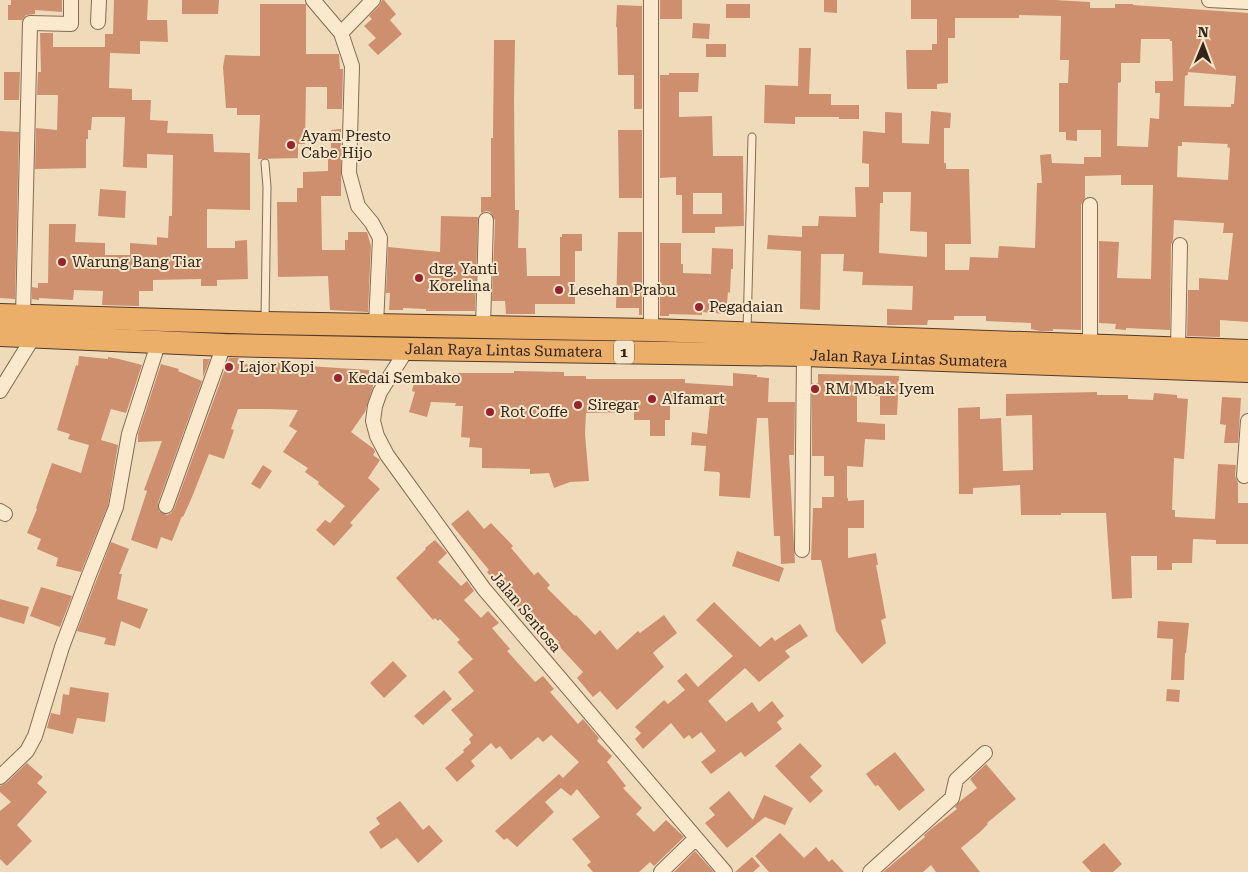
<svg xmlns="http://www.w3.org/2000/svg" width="1248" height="872" viewBox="0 0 1248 872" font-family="'Roboto Serif',serif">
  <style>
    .building { fill: #ce8f6f; fill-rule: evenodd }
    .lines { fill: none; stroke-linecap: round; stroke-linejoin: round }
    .service-casing { stroke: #866a54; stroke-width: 9 }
    .minor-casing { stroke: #866a54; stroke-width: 16 }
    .trunk-casing { stroke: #533929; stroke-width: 24 }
    .service { stroke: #fae9cd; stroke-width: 7 }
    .minor { stroke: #fae9cd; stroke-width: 14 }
    .trunk { stroke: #ecaf6a; stroke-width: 22 }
    .poi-dot { fill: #96232d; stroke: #f6e6ca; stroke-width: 2 }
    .labels { text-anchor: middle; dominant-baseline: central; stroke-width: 4; stroke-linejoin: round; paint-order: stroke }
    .shield { fill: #f6e6ca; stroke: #6e5e4f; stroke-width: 1 }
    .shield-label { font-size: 14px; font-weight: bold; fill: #34241a }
    .poi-label { font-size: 15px; fill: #34241a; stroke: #f6e6ca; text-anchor: start }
    .street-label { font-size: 15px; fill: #34241a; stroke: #f6e6ca }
  </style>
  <rect width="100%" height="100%" fill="#efdbba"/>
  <path class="building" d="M11,0H62V12L35,10V14L26,15L22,20H8V5H11Z
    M114,0H148L147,20H167L168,42L140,41V54L110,53L109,88L132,89V100H151L150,120L168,121L167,133L213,134L214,152L250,153V210L207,209V248H235V241L247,240L248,279L217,280V286H201V279L153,280V291H139V306L102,305L103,291L74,290L73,300L39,298V300L32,299V287L38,288V283H48L49,224H76L75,242L105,243V255H130V243L157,245V237L168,238L169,216H172L173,155L147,154V168L123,167L125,117H92L91,130H88V139H86V168L35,169L36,128L57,130L58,95H37L38,72H41L40,33H53V47H105V34H113Z
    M182,0H219L218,14H182Z
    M382,0H384L396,14L390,20L402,34L378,55L368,45L376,38L364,26L372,19L369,16L379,6Z
    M660,0H682V19H660Z
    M824,0H837V13L824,12Z
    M911,0H1054L1090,2V8H1115V4H1133V5L1248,13V322L1220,320V337L1187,336L1188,290H1199V278L1228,280L1233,233H1223L1224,223L1174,220L1173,240L1171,245L1170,330L1126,328V330L1115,329L1116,324L1099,323V241L1119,242L1117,278L1151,279L1153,185H1121V175L1085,176V198L1081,205V330L1053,329V331H1040L1031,329V323L986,321V316H954V320H928L927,325H887V309L912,310L913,286L862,285L863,272L843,271L844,254H821L820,310L800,309L801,251L767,249L768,235L802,237V226H818L819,216L856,217L855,187H869V164L862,163L863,131L885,133V112L902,113V143L929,144L931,111L951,113L950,128H944V163H946V169H969L971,244H945V270H969L970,257L998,258L999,246L1035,248L1037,183H1042L1040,155L1051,154L1052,163L1084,164V157H1101V130H1077V141L1066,140V132H1059V83H1068L1069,60H1060L1061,16L1019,15V18H955V38H948V83L937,84V89H907L906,50H932V44H937V19H911ZM1141,39H1170V41H1172L1173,81H1155V93H1160L1159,119L1150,118L1148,147L1117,146L1118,83L1121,82V63H1140ZM1188,72L1236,76L1234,104H1231V107L1184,106L1185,76L1188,75ZM1182,142L1228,144L1227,147L1230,148L1228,180L1177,177L1178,146H1182ZM883,192H911L910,231L927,232V257L879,253L880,203H883Z
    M260,4H306V54H339L340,69H343L342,109H327V87H306L305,144H298V158L258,159L260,115H237V108H226L223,67L225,55L260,56Z
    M726,4H750V18H726Z
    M617,5L642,6V109H634V75H618L617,27H616Z
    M693,23L710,24L709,39L692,38Z
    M494,40H515L514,100L515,210H519L518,248H526L527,276H560V237H562V234H582V251H575V304H535V314H506L505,301H492L495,220L490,212L486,211L481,213V197H491V138H493Z
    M706,44H726V57H706Z
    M799,48H811L809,94H831V105H859V119H839V117H795V124L764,123L765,85L798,86Z
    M4,72H20L19,100H4Z
    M669,73H699L698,92H679V117L712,116L713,156H743L744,226L715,227V233H682V195H676V177L660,178V75H669ZM693,193H722V214H693Z
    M341,129V196H321L322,250H345V240H348V232H367L371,246L368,312L330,310L328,276L278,277L277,202H297V188H303V172L328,171V157H331V130Z
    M618,130H642V198H619Z
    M0,131L19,132L15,299L0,298Z
    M100,189L126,191L125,218L98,216Z
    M441,216L478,217L475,311H426V309L403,308V310H389L390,293H386L388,247L440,252Z
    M618,232H642V315H639V308H616Z
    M660,243H681V264H683V273L711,274L712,248L733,249V269H731L730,293L728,292L726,314L702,312V315L669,314V316H660Z
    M79,356L108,359V357L119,359L142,365L126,413L111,409L101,440L118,445L108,505L81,572L56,566L58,558L37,549L41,539L27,533L37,509L36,508L52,463L81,473L89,445L68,439L70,434L57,430L76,365L78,366Z
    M229,358H239L237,364L267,365V362L293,363V365L369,370V381H373V387L365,412L351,432L374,449L375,452L373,455L380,460L368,478L380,489L350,523L353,525L334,546L316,530L325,520L330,523L345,506L318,484L319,482L305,472L308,468L283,452L297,431L289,426L298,410L270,409H238L231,429L234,430L224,459L209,454L192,497L183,517L182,516L172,541L161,537L157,549L131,540L147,491L144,490L162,441L138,442V434L161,364L179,369L178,371L202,381L158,503L159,511L167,515L171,513L174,509Z
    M203,359H210L203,377Z
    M514,371L564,372V376H586V379H685V383L733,386V373L757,375V377L769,378L768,402H795L794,455H789L795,563L781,564L780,536H774L768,418H757L750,498L719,496L720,474L719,472L704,471L706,446L691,445L692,432L707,434L710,404H670V420H665V436H650V420H634V412L586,413L585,434L589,481L570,482L554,488L549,473L530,474V469L482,468V448L469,447L470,438L461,437L463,406H455L456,403L431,402L427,417L409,412L415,392L412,391L416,375L439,382L453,383V373H514Z
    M818,374L899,376L897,415H880V396H857V422L885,424V440L865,439L863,467L847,466V498H848V501L864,500V528H848V558L876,553L878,565H876L886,618L881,620L886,643L862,664L836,631L821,560H811L813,508H822V497H834V476H824V456H812V383H818Z
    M1097,392V395H1128V399L1153,400L1154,393L1177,395V398L1188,399L1184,459L1174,458L1172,510H1175V517L1215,519L1218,464L1236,465L1235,476L1238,483V503H1248V544H1216V540L1193,539L1192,563H1172V570H1157V556H1131L1132,598L1112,599L1106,513H1061V515H1021L1020,485L973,488V494H959L958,408L980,407V419L1001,418L1003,471L1033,470L1032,415L1006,416V394Z
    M1222,397L1241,398L1238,443H1224L1226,425L1220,424Z
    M263,465L272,471L260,489L251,484Z
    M468,510L484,529L491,523L513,546L511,548L534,575L538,572L550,585L547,588L575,616L576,615L595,635L600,630L617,650L638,631L640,633L664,615L677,633L656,650L653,653L664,667L617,710L600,691L593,697L577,678L583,672L557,644L559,642L526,608L522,612L516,606L487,572L489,570L451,524Z
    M435,540L447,553L438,562L461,586L467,581L474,591L464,600L481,618L488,611L499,623L492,628L510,649L507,651L535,682L543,676L554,689L550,692L578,724L583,719L599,738L597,741L612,756L607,762L626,786L623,788L642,808L636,814L654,832L666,820L684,837L654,866L650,862L639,872H593L587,865L591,862L572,839L600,817L577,789L571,796L561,788L545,802L554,812L517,847L507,838L504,840L495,831L559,774L563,778L579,762L551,735L543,742L538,737L511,760L500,746L496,749L491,743L471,761L475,766L457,782L445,768L464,752L463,750L471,743L469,739L473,735L451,710L474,691L458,672L473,659L457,642L460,640L440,619L438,621L435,618L433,620L396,578L426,549L425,548Z
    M111,542L129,549L119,574H122L117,599L148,609L140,629L121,621L115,646L104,644L106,638L77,631Z
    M737,551L784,568L779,582L732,566Z
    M41,587L72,596L60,627L30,616Z
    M0,599L29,607L24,624L0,617Z
    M714,602L760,647L772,637L775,641L800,624L808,636L785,651L790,657L759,682L745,668L708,701L726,722L752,702L759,712L772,701L784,716L777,722L782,729L745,757L741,752L711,774L701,762L716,751L701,732L692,739L689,735L684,739L671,723L643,749L635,739L641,733L635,727L664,700L668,704L685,690L677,681L686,673L698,687L733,656L696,620Z
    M1158,621L1189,623L1186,653H1185L1184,680H1171L1173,639L1157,638Z
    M393,661L407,676L384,698L370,683Z
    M70,687L109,693L105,722L77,718L73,734L47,728L51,713L60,715L63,694L69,695Z
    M1167,689L1180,690L1179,702L1166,701Z
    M444,690L452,699L423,725L414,716Z
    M800,743L822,766L810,777L823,791L810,803L775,766Z
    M895,752L925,790L899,811L878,785L875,786L866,774Z
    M27,763L43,777L37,783L47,792L17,825L32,841L7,866L0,859V811L11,802L0,792V786L6,783Z
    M986,764L1016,799L987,823L988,824L980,832L961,848L980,872H936L931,865L923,872H883L925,837L924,835L931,829L957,809L955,807L959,802L977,788L970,779Z
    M729,791L753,820L764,795L793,808L785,825L765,817L727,848L705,823L715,815L709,808Z
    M400,801L423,830L429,825L443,841L418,863L397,838L381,849L369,832L380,824L376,818Z
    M780,833L804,858L816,847L829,862L832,859L844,872H769L755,856Z
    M1104,843L1122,864L1113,872H1091L1082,862Z
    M695,851L714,872H674Z
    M752,857L760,866L753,872H735Z"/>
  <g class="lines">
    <defs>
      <path id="service" d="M265,320L267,187L265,163
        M747,331L752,137"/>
      <path id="minor" d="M313,0L341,33L352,66L349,173L358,206L372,223L380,238L376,325
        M651,0V330
        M1209,0L1248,2
        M98,22L99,0
        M341,33L373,0
        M23,316L30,23L71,24V0
        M483,327L486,220
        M409,346L380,392L375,406L373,421L377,436L387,455L484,589L725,872
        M1090,346V205
        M1178,349L1180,245
        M0,391L34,336
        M1244,476L1248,421
        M166,506L224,345
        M0,511L5,514
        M802,550L804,355
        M0,777L27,751L35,736L62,647L89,575L116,507L129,434L159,341
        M661,872L696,838
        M870,872L952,798L956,780L985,753"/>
      <g id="trunk">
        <path d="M0,315L265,323L651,330L1248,351"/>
        <path id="s1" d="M0,335L224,345L408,349L804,355L1248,371"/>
      </g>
    </defs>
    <use href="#service" class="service-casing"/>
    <use href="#minor" class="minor-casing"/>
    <use href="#trunk" class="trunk-casing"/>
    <use href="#service" class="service"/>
    <use href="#minor" class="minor"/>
    <use href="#trunk" class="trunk"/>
  </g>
  <g class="poi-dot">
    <circle cx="291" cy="145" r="5"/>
    <circle cx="62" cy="262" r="5"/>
    <circle cx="419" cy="278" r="5"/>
    <circle cx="559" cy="290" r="5"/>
    <circle cx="699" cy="307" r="5"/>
    <circle cx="229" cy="367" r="5"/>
    <circle cx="338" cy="378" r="5"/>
    <circle cx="815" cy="389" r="5"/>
    <circle cx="652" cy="399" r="5"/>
    <circle cx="578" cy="405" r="5"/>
    <circle cx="490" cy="412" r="5"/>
  </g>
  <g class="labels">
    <rect class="shield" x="614" y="340.5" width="20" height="23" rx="4"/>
    <g class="shield-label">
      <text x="624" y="352">1</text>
    </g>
    <g class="poi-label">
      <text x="301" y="136">Ayam Presto<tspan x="301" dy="17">Cabe Hijo</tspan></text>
      <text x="72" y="262">Warung Bang Tiar</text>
      <text x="429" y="269">drg. Yanti<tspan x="429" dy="17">Korelina</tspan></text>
      <text x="569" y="290">Lesehan Prabu</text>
      <text x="709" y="307">Pegadaian</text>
      <text x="239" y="367">Lajor Kopi</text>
      <text x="348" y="378">Kedai Sembako</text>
      <text x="825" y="389">RM Mbak Iyem</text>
      <text x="662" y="399">Alfamart</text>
      <text x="588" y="405">Siregar</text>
      <text x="500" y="412">Rot Coffe</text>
    </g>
    <g class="street-label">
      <text stroke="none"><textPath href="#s1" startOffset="504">Jalan Raya Lintas Sumatera</textPath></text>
      <text stroke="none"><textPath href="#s1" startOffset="909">Jalan Raya Lintas Sumatera</textPath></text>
      <text transform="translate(526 612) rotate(50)">Jalan Sentosa</text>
    </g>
  </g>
  <g transform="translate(1203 45) rotate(1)" stroke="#f6e6ca" stroke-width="4" paint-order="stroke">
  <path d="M0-4L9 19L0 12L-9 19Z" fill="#34241a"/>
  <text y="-8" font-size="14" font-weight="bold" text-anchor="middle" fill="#34241a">N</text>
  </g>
</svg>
